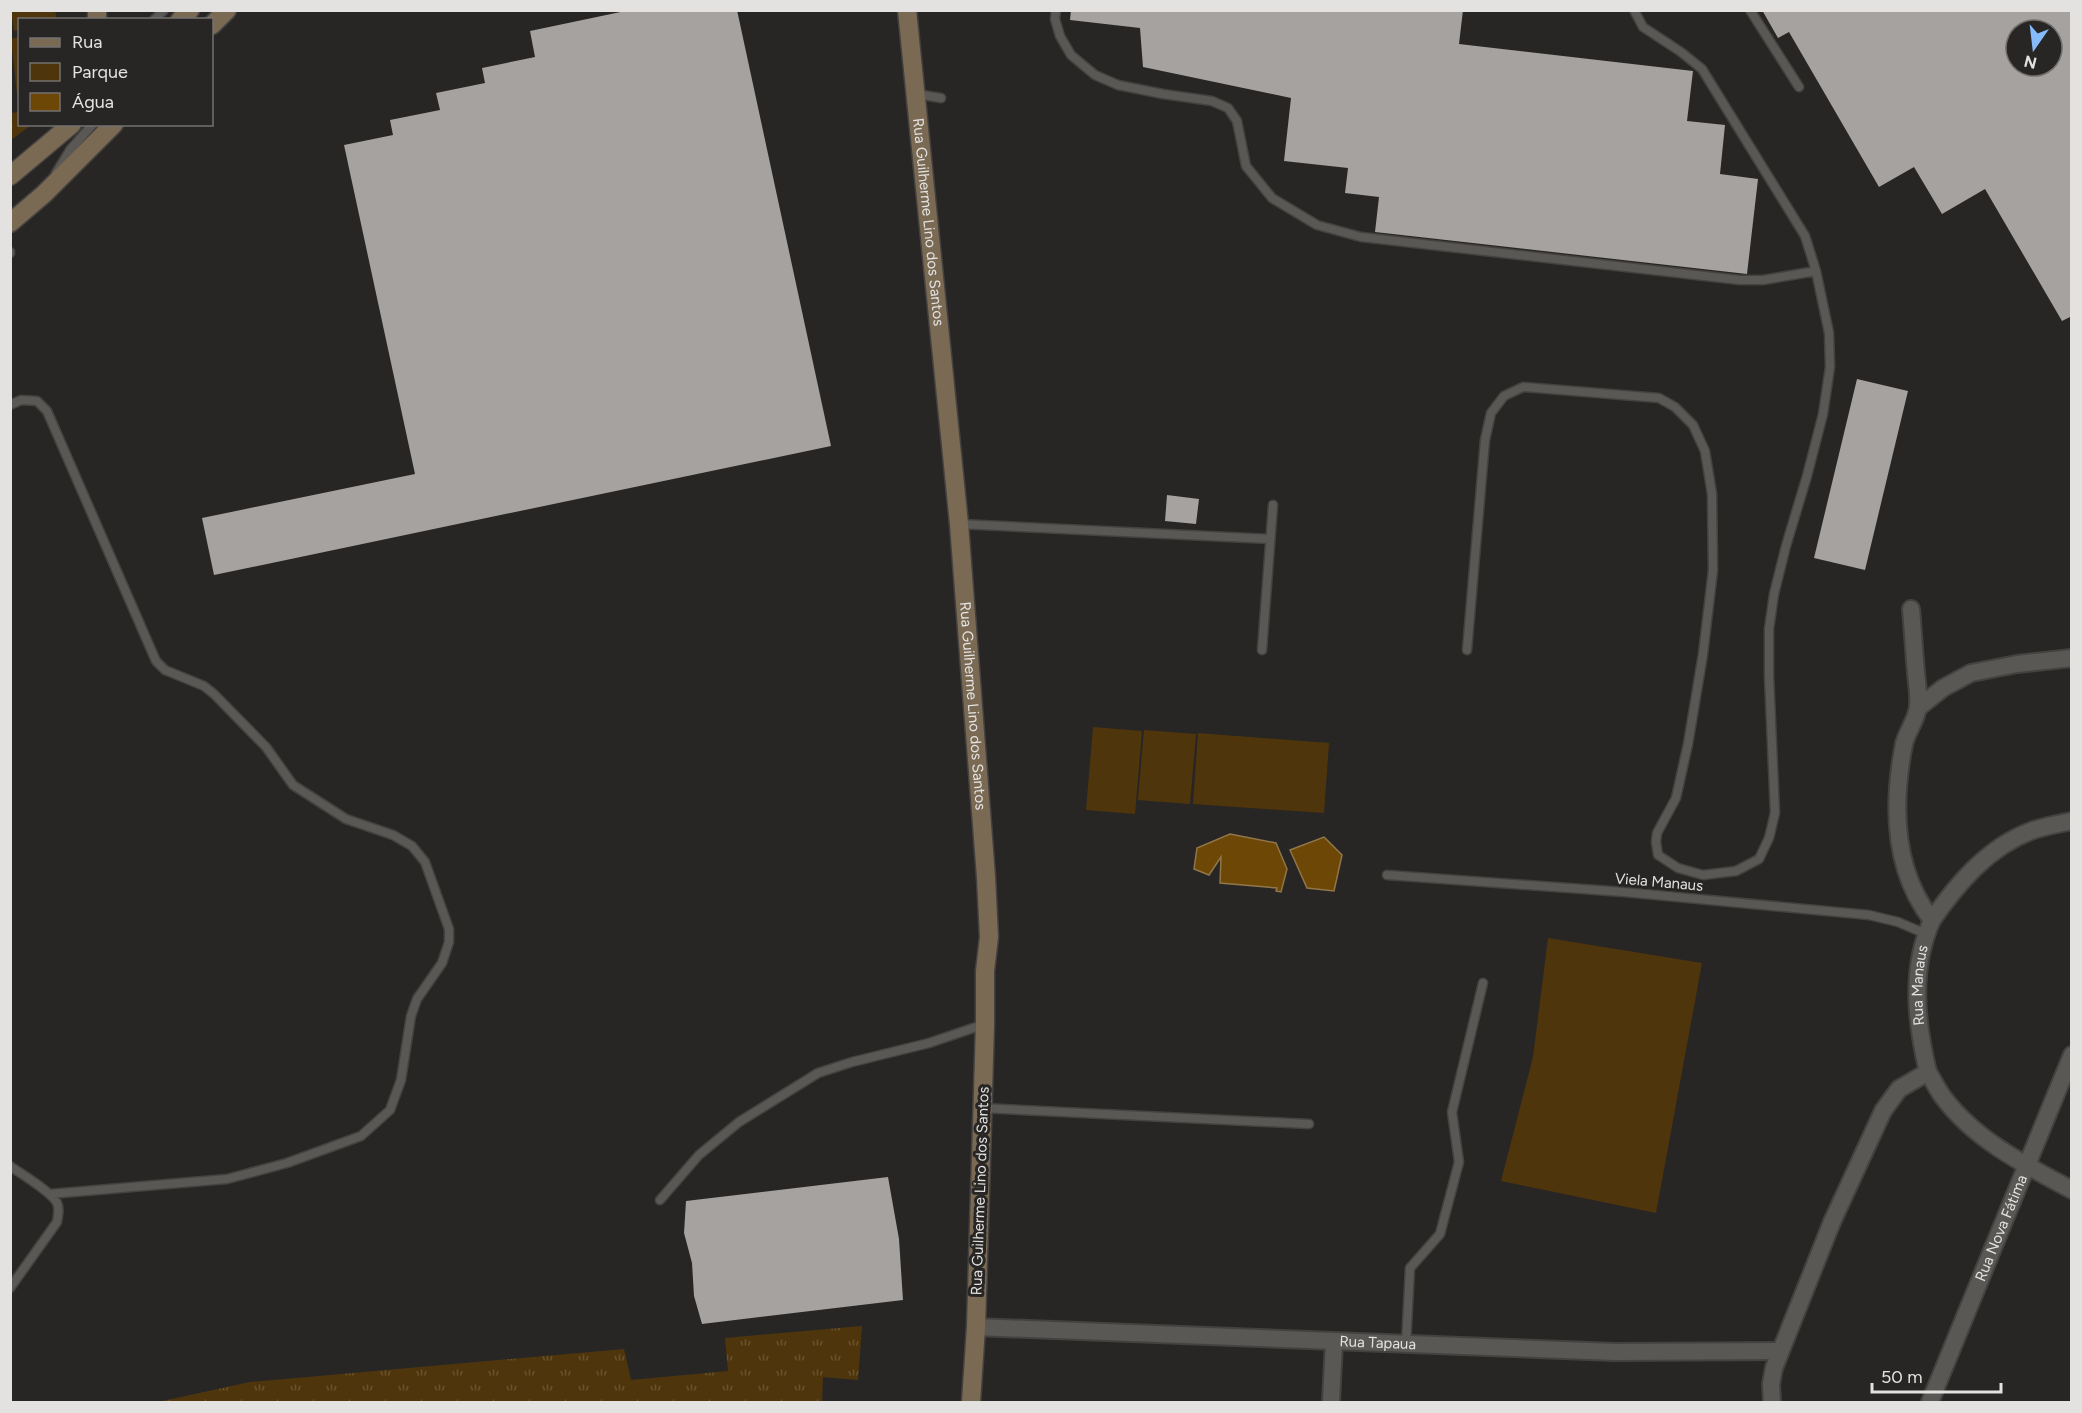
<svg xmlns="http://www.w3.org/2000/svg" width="2082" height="1413" viewBox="0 0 2082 1413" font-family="Figtree,sans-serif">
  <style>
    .grass { fill: url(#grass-tufts) }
    .green { fill: #4f350b }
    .water { fill: #6c4706; stroke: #907648; stroke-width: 1.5 }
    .building { fill: #a5a29f; fill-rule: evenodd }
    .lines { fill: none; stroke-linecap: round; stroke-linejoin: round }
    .lane-casing { stroke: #444240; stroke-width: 11 }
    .street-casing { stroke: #444240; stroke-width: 20 }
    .secondary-casing { stroke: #444240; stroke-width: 21 }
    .lane { stroke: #5a5855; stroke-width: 8 }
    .street { stroke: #5a5855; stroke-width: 16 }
    .secondary { stroke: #7a6a54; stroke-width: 18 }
    .labels { text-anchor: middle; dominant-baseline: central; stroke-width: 6; stroke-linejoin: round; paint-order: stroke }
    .street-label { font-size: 15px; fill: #e4e2e1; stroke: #282624 }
  </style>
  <defs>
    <pattern id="grass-tufts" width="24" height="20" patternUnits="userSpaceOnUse" patternTransform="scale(1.5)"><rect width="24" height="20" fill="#4f350b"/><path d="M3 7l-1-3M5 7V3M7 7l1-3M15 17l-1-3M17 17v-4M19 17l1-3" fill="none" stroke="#68522e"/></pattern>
  </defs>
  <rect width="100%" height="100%" fill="#282624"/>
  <path class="grass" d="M19,37L20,124L31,125L11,140V113L19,112L11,39Z
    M862,1326L858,1380L823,1377L822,1402H158L250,1382L624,1349L631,1380L728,1371L725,1338Z"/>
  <path class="green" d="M11,11H55L57,19L20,20L19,30L14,31Z
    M1093,727L1142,731L1135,814L1086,810Z
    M1144,730L1196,734L1190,804L1138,800Z
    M1198,733L1329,743L1324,813L1193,804Z
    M1548,938L1702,963L1656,1213L1501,1181L1533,1057Z"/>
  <path class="water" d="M1230,834L1276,843L1287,869L1281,892L1276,891L1277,888L1220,883L1221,857L1209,875L1194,869L1197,848Z
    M1324,837L1342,855L1334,891L1307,888L1290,850Z"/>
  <path class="building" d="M630,10H737L831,446L214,575L202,518L415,474L344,145L393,135L390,120L440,110L436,93L485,83L482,68L535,57L530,31Z
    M1071,10H1463L1459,44L1693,71L1687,121L1725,125L1720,174L1758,179L1747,274L1375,232L1379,197L1345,193L1348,168L1284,161L1291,98L1143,67L1140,28L1070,20Z
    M1762,10H2072V316L2062,321L1985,189L1942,214L1914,167L1879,187L1789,32L1778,38ZM2016,30H2052V66H2016Z
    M1857,379L1908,391L1865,570L1814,558Z
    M1167,495L1199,499L1196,524L1165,521Z
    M888,1177L899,1239L903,1300L702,1324L694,1296L692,1263L684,1233L686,1201Z"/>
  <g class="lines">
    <defs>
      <path id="lane" d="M1056,10L1055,19L1060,36L1071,55L1095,75L1118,85L1163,94L1212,101L1228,108L1237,121L1246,166L1272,198L1317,225L1361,237L1740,280H1763L1816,271
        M1750,10L1799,87
        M154,20L164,10
        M916,94L941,98
        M56,173L70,150L93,124
        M10,252V253
        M10,405L21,400L37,401L47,411L156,661L165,670L204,686L214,694L266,747L293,785L346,819L393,835L412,846L425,862L449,929V942L442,963L417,999L411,1016L401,1080L390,1110L361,1136L287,1163L227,1179L50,1194
        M959,524L1270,539
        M1262,650L1273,505
        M1467,650L1485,440L1491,413L1504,396L1523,387L1659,398L1675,407L1693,425L1705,451L1712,494L1713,570L1703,654L1688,744L1676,798L1657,833L1656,842L1658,855L1678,868L1703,875L1736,871L1759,859L1769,838L1775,813L1769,676V629L1774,594L1786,546L1807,476L1823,414L1830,367L1829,333L1816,271L1805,236L1702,69L1681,52L1643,27L1634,10
        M1387,875L1624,892L1869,915L1898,922L1926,934
        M982,1108L1309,1124
        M10,1166C21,1174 52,1192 57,1203C60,1209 58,1215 57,1222L10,1288
        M660,1200L699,1155L739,1122L818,1073L852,1062L929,1043L985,1024
        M1406,1344L1410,1268L1440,1234L1459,1162L1452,1112L1483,983"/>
      <g id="street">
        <path d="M1918,708L1943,688L1971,673L2017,664L2072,658"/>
        <path d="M1932,920C1957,884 1988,847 2031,831C2044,826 2058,824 2072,821"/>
        <path d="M1928,1072C1933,1080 1937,1089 1943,1097C1975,1140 2025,1165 2072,1190"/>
        <path id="s1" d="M976,1327L1615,1352L1780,1351"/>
        <path d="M1331,1402L1334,1342"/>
        <path id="s2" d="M1772,1402L1771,1384L1774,1368L1832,1222L1883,1111L1899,1089L1928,1072C1916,1022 1910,969 1932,920C1893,870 1892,805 1904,744C1907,731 1918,718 1918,705C1919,695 1917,684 1916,673C1914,652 1913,630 1911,609"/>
        <path id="s3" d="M1930,1402L2072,1055"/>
      </g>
      <g id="secondary">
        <path d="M97,10V20"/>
        <path id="s4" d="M907,10L959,524L986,877L989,937L985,971V1024L976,1327L971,1402"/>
        <path d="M180,20L190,10"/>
        <path d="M212,25L227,10"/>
        <path d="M10,176L72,124"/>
        <path d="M10,223L44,194L114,124"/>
      </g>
    </defs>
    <use href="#lane" class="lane-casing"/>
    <use href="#street" class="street-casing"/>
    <use href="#secondary" class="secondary-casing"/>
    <use href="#lane" class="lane"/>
    <use href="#street" class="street"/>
    <use href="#secondary" class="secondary"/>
  </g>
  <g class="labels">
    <g class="street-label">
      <text stroke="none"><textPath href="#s4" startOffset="213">Rua Guilherme Lino dos Santos</textPath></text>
      <text stroke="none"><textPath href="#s4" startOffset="699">Rua Guilherme Lino dos Santos</textPath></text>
      <text transform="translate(1659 882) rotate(5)">Viela Manaus</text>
      <text stroke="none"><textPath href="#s2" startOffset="462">Rua Manaus</textPath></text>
      <text transform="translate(980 1191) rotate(-88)">Rua Guilherme Lino dos Santos</text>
      <text stroke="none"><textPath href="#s3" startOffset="188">Rua Nova Fátima</textPath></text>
      <text stroke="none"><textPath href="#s1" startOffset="402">Rua Tapaua</textPath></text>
    </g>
  </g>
  <rect width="2082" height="1413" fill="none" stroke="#e4e2e1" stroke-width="24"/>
  <rect x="18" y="18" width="195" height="108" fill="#282624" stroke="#737170" stroke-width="1.5"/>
  <rect x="30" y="38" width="30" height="9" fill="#7a6a54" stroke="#737170" stroke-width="1.5"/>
  <text x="72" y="48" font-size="18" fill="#e4e2e1">Rua</text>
  <rect x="30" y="63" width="30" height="18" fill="#4f350b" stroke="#737170" stroke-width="1.5"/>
  <text x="72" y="78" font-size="18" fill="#e4e2e1">Parque</text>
  <rect x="30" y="93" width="30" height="18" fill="#6c4706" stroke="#737170" stroke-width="1.5"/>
  <text x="72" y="108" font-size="18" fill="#e4e2e1">Água</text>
  <g transform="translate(2034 48) rotate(194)"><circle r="28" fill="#282624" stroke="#737170" stroke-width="1.5"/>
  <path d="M0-4.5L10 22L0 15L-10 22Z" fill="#86bbfb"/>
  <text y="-9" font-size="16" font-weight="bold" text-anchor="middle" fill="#e4e2e1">N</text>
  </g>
  <path d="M1872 1383v9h129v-9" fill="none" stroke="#e4e2e1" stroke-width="3"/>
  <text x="1881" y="1383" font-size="18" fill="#e4e2e1" stroke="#282624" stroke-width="4.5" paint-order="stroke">50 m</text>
</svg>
